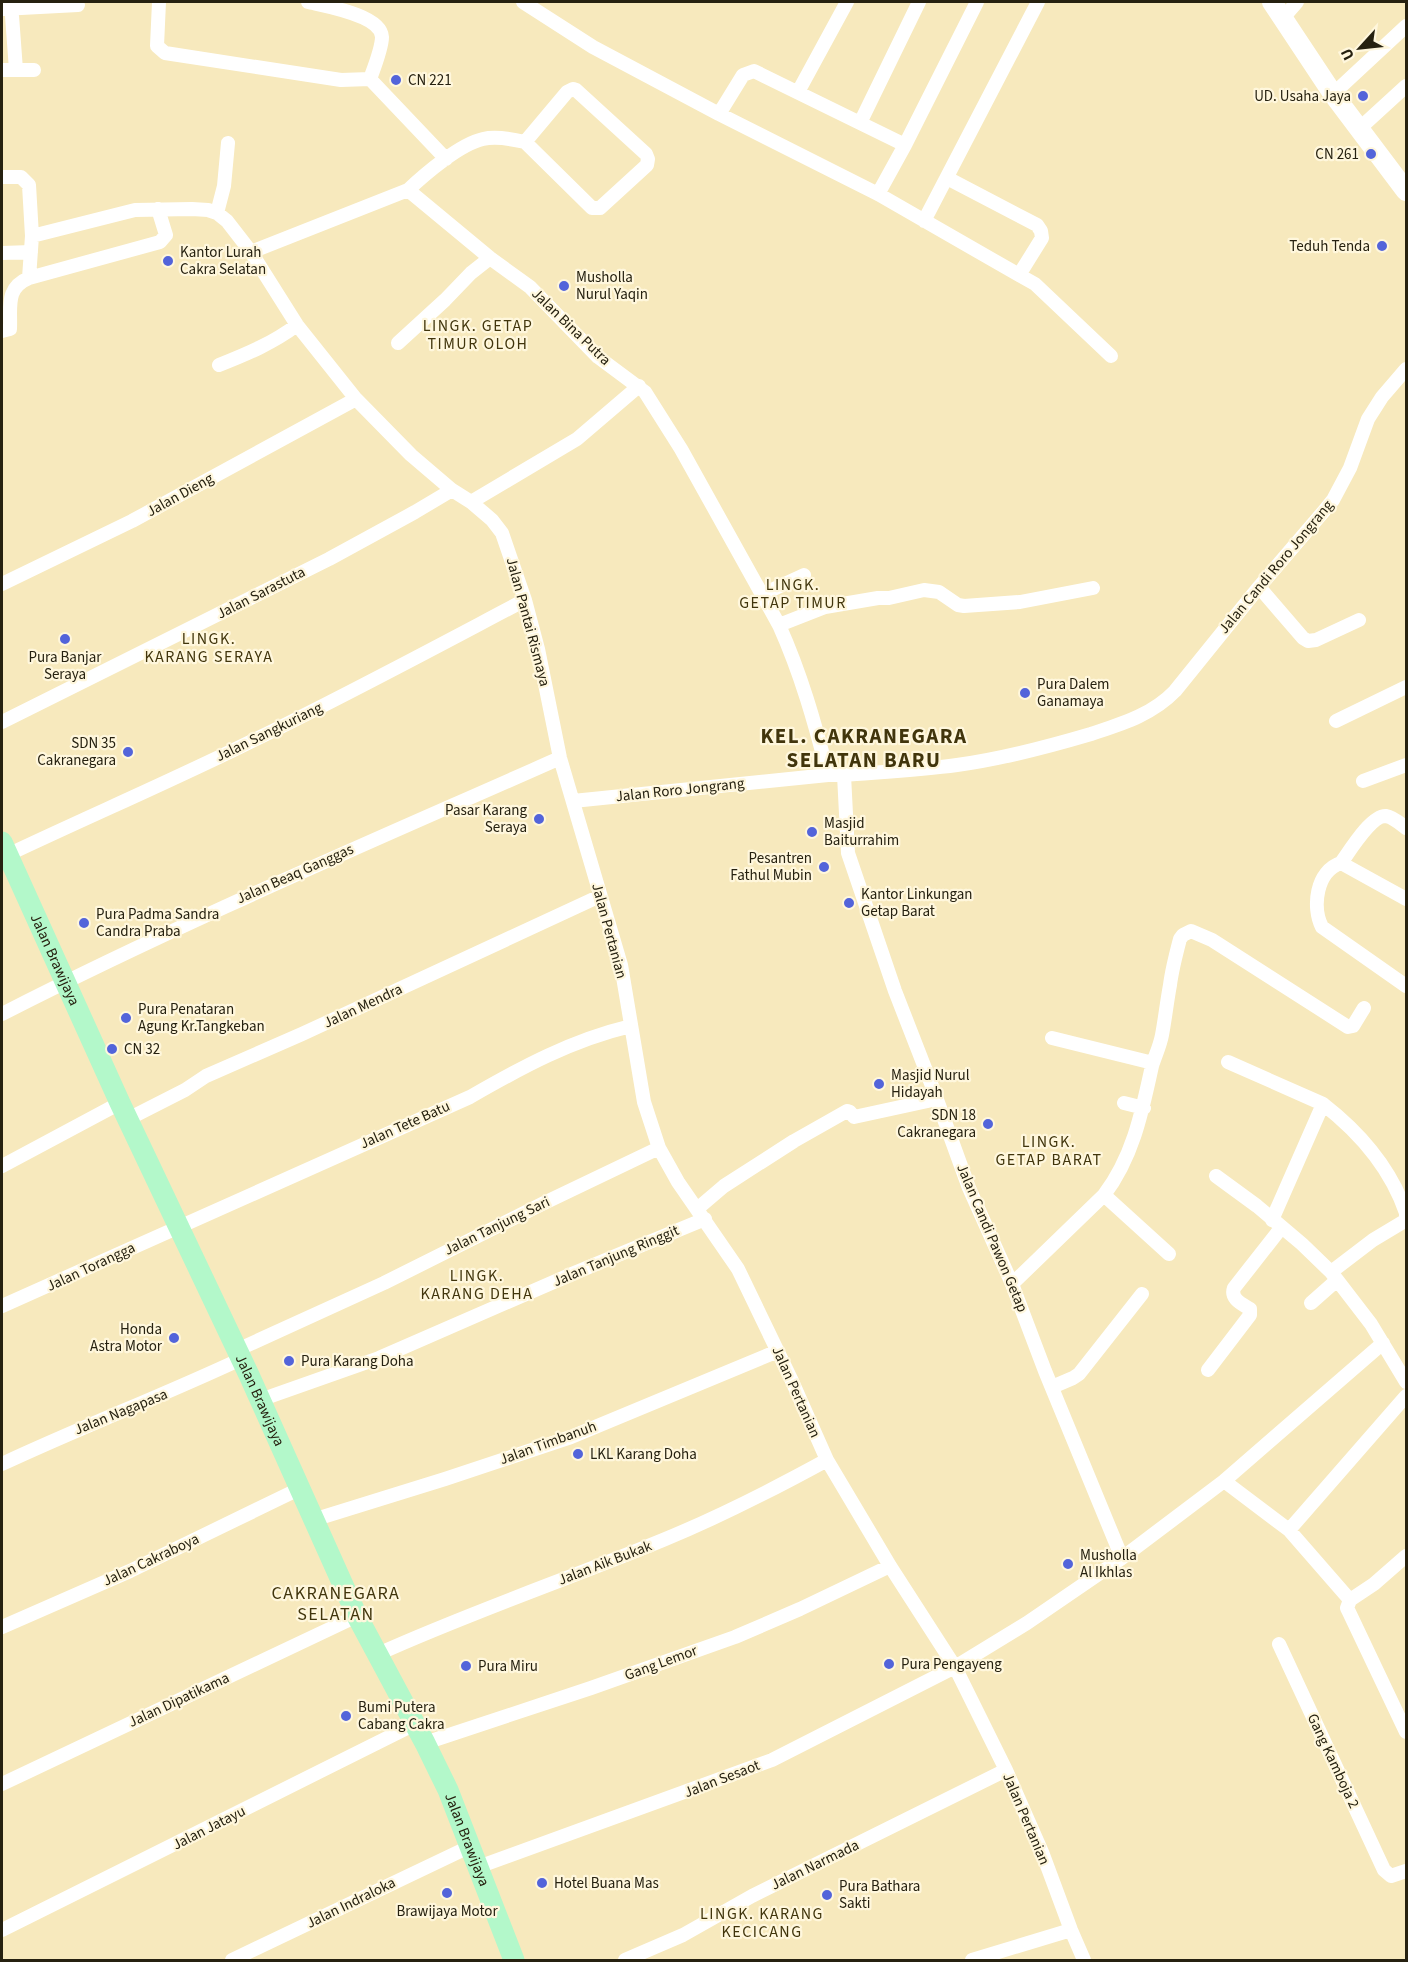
<svg xmlns="http://www.w3.org/2000/svg" width="1408" height="1962" viewBox="0 0 1408 1962" font-family="'Source Sans 3',sans-serif">
  <style>
    .lines { fill: none; stroke-linecap: round; stroke-linejoin: round }
    .street { stroke: #fff; stroke-width: 14 }
    .secondary { stroke: #fff; stroke-width: 20 }
    .primary { stroke: #b3f8ca; stroke-width: 21 }
    .poi-dot { fill: #5364da; stroke: #fff7dd; stroke-width: 2 }
    .labels { text-anchor: middle; dominant-baseline: central; stroke-width: 4.5; stroke-linejoin: round; paint-order: stroke }
    .poi-label { font-size: 15px; fill: #262110; stroke: #fff7dd; text-anchor: start }
    .street-label { font-size: 15px; fill: #262110; stroke: #fff7dd }
    .neighbourhood-label { font-size: 16px; letter-spacing: 1.5px; fill: #41350c; stroke: #fff7dd }
    .quarter-label { font-size: 18px; letter-spacing: 1.5px; fill: #41350c; stroke: #fff7dd }
    .district-label { font-size: 21px; font-weight: bold; letter-spacing: 1.5px; fill: #41350c; stroke: #fff7dd }
  </style>
  <rect width="100%" height="100%" fill="#f7e9bd"/>
  <g class="lines">
    <path class="street" d="M11,2L16,70
      M159,2L157,46L165,53L341,80L370,79
      M308,2C325,6 381,15 382,37C382,48 374,68 370,79
      M523,2L593,47L719,114L743,75L754,71L905,145
      M2,9L78,5
      M1284,17L1297,2
      M2,70H34
      M370,79L446,159
      M798,92L847,2
      M1333,94L1406,26
      M719,114L878,194L1019,275L1042,238L1041,231L1037,225L947,178
      M860,123L919,2
      M1359,129L1406,86
      M2,177H21L29,185L32,236L29,278
      M408,190C425,174 460,144 483,139C496,136 512,139 525,142L592,208H600L647,165L648,159L646,154L576,90L573,89L567,92L525,142
      M878,194L905,145L977,2
      M217,213L224,186L228,143
      M924,221L1038,2
      M32,236L135,210L192,209L208,210L217,213L227,221L251,252L297,325L356,399L411,455L452,490L471,502L492,520L502,533L525,600L538,649L560,758L621,965L644,1102L659,1148L678,1182L738,1269L792,1381L827,1460L890,1566L955,1667L1006,1770L1042,1852L1071,1930L1084,1960
      M251,252L408,190L490,258L530,287L598,357L645,392L681,449L779,625C801,674 815,723 828,775
      M2,253L31,252
      M1019,275L1035,284L1111,356
      M2,331L10,329C11,307 5,288 29,278L160,242L166,235L158,209
      M398,343L445,300L471,273L490,258
      M219,365C247,354 273,343 297,325
      M471,502L577,439L639,386
      M2,584L132,521L356,399
      M1259,587L1303,638L1308,641L1316,640L1359,620
      M763,594L804,575
      M779,625L825,607L878,598H889L924,590L939,592L958,605L964,606L1020,602L1093,588
      M1336,721L1406,687
      M2,722L329,559L415,512L452,490
      M844,775L848,853L895,991L932,1086L969,1188L1012,1284L1045,1371L1122,1558
      M1363,781L1406,765
      M573,801L828,775H844C881,772 920,770 957,765C1002,759 1047,747 1091,734C1121,724 1152,715 1175,691L1259,587L1324,511L1333,500L1350,468L1368,419L1382,397L1406,369
      M3,857C85,818 169,782 250,742C343,697 434,648 525,600
      M1341,863C1349,852 1371,815 1386,816C1393,817 1401,824 1406,828
      M1406,899L1341,863C1316,871 1312,907 1322,927L1406,986
      M2,1014C184,921 373,841 560,758
      M1052,1038L1153,1063
      M1228,1062L1323,1104L1272,1220
      M1124,1103L1144,1108
      M1323,1104C1359,1132 1391,1169 1406,1213V1219L1403,1222L1373,1240L1331,1272
      M128,1119L185,1090L206,1076L302,1034L600,896
      M2,1166L120,1103
      M1216,1176L1257,1206L1302,1244L1331,1272L1371,1324L1406,1382
      M1104,1195L1169,1254
      M697,1209L724,1186L794,1141L847,1111L850,1112L854,1117L937,1099
      M1012,1284L1104,1195C1133,1157 1142,1112 1152,1066C1155,1056 1160,1046 1162,1035C1165,1019 1167,1001 1170,985C1172,969 1176,954 1180,939L1183,935L1191,931L1212,940L1348,1027L1353,1026L1364,1008
      M1311,1303L1337,1280
      M2,1306L470,1097C522,1067 572,1040 631,1026
      M237,1350L384,1283L542,1204L659,1148
      M1208,1370L1250,1315V1309C1242,1304 1230,1299 1234,1288L1281,1228
      M1052,1387L1073,1378L1079,1374L1142,1294
      M260,1400L379,1358L572,1274L705,1219
      M2,1464C81,1427 162,1396 241,1359
      M1224,1481L1383,1343
      M313,1520L445,1479L571,1437L778,1351
      M1289,1530L1350,1600
      M1350,1600L1347,1608L1349,1612L1406,1732
      M1350,1600L1374,1584L1406,1556
      M2,1627L130,1571L299,1489
      M1279,1644L1384,1870L1391,1876L1406,1871
      M378,1654C471,1612 568,1579 663,1540C719,1517 774,1489 827,1460
      M425,1743L591,1688L735,1637L800,1609L890,1566
      M2,1784L357,1616
      M478,1867L772,1760L955,1667L1027,1623L1122,1558L1224,1481L1289,1530L1406,1396
      M2,1930L415,1724
      M232,1960L471,1846
      M625,1960L683,1935L752,1896L1006,1770
      M972,1960L1071,1930"/>
    <path class="secondary" d="M1272,2L1333,94L1406,191"/>
    <path class="primary" id="s1" d="M2,842L120,1103L249,1375L357,1616L425,1743L448,1790L514,1960"/>
  </g>
  <g class="poi-dot">
    <circle cx="396" cy="80" r="6"/>
    <circle cx="1363" cy="96" r="6"/>
    <circle cx="1371" cy="154" r="6"/>
    <circle cx="1382" cy="246" r="6"/>
    <circle cx="168" cy="261" r="6"/>
    <circle cx="564" cy="286" r="6"/>
    <circle cx="65" cy="639" r="6"/>
    <circle cx="1025" cy="693" r="6"/>
    <circle cx="128" cy="752" r="6"/>
    <circle cx="539" cy="819" r="6"/>
    <circle cx="812" cy="832" r="6"/>
    <circle cx="824" cy="867" r="6"/>
    <circle cx="849" cy="903" r="6"/>
    <circle cx="84" cy="923" r="6"/>
    <circle cx="126" cy="1018" r="6"/>
    <circle cx="112" cy="1049" r="6"/>
    <circle cx="879" cy="1084" r="6"/>
    <circle cx="988" cy="1124" r="6"/>
    <circle cx="174" cy="1338" r="6"/>
    <circle cx="289" cy="1361" r="6"/>
    <circle cx="578" cy="1454" r="6"/>
    <circle cx="1068" cy="1564" r="6"/>
    <circle cx="889" cy="1664" r="6"/>
    <circle cx="466" cy="1666" r="6"/>
    <circle cx="346" cy="1716" r="6"/>
    <circle cx="542" cy="1883" r="6"/>
    <circle cx="447" cy="1893" r="6"/>
    <circle cx="827" cy="1895" r="6"/>
  </g>
  <g class="labels">
    <g class="poi-label">
      <text x="408" y="80">CN 221</text>
      <text x="1351" y="96" text-anchor="end">UD. Usaha Jaya</text>
      <text x="1359" y="154" text-anchor="end">CN 261</text>
      <text x="1370" y="246" text-anchor="end">Teduh Tenda</text>
      <text x="180" y="252">Kantor Lurah<tspan x="180" dy="17">Cakra Selatan</tspan></text>
      <text x="576" y="277">Musholla<tspan x="576" dy="17">Nurul Yaqin</tspan></text>
      <text x="65" y="657" text-anchor="middle">Pura Banjar<tspan x="65" dy="17">Seraya</tspan></text>
      <text x="1037" y="684">Pura Dalem<tspan x="1037" dy="17">Ganamaya</tspan></text>
      <text x="116" y="743" text-anchor="end">SDN 35<tspan x="116" dy="17">Cakranegara</tspan></text>
      <text x="527" y="810" text-anchor="end">Pasar Karang<tspan x="527" dy="17">Seraya</tspan></text>
      <text x="824" y="823">Masjid<tspan x="824" dy="17">Baiturrahim</tspan></text>
      <text x="812" y="858" text-anchor="end">Pesantren<tspan x="812" dy="17">Fathul Mubin</tspan></text>
      <text x="861" y="894">Kantor Linkungan<tspan x="861" dy="17">Getap Barat</tspan></text>
      <text x="96" y="914">Pura Padma Sandra<tspan x="96" dy="17">Candra Praba</tspan></text>
      <text x="138" y="1009">Pura Penataran<tspan x="138" dy="17">Agung Kr.Tangkeban</tspan></text>
      <text x="124" y="1049">CN 32</text>
      <text x="891" y="1075">Masjid Nurul<tspan x="891" dy="17">Hidayah</tspan></text>
      <text x="976" y="1115" text-anchor="end">SDN 18<tspan x="976" dy="17">Cakranegara</tspan></text>
      <text x="162" y="1329" text-anchor="end">Honda<tspan x="162" dy="17">Astra Motor</tspan></text>
      <text x="301" y="1361">Pura Karang Doha</text>
      <text x="590" y="1454">LKL Karang Doha</text>
      <text x="1080" y="1555">Musholla<tspan x="1080" dy="17">Al Ikhlas</tspan></text>
      <text x="901" y="1664">Pura Pengayeng</text>
      <text x="478" y="1666">Pura Miru</text>
      <text x="358" y="1707">Bumi Putera<tspan x="358" dy="17">Cabang Cakra</tspan></text>
      <text x="554" y="1883">Hotel Buana Mas</text>
      <text x="839" y="1886">Pura Bathara<tspan x="839" dy="17">Sakti</tspan></text>
      <text x="447" y="1911" text-anchor="middle">Brawijaya Motor</text>
    </g>
    <g class="street-label">
      <text transform="translate(571 327) rotate(44)">Jalan Bina Putra</text>
      <text transform="translate(180 495) rotate(-29)">Jalan Dieng</text>
      <text transform="translate(1276 567) rotate(-50)">Jalan Candi Roro Jongrang</text>
      <text transform="translate(261 593) rotate(-27)">Jalan Sarastuta</text>
      <text transform="translate(528 622) rotate(75)">Jalan Pantai Rismaya</text>
      <text transform="translate(269 732) rotate(-26)">Jalan Sangkuriang</text>
      <text transform="translate(680 790) rotate(-6)">Jalan Roro Jongrang</text>
      <text transform="translate(295 874) rotate(-24)">Jalan Beaq Ganggas</text>
      <text transform="translate(609 931) rotate(75)">Jalan Pertanian</text>
      <text stroke="none"><textPath href="#s1" startOffset="129">Jalan Brawijaya</textPath></text>
      <text transform="translate(363 1006) rotate(-25)">Jalan Mendra</text>
      <text transform="translate(405 1125) rotate(-24)">Jalan Tete Batu</text>
      <text transform="translate(497 1226) rotate(-26)">Jalan Tanjung Sari</text>
      <text transform="translate(992 1238) rotate(67)">Jalan Candi Pawon Getap</text>
      <text transform="translate(616 1256) rotate(-23)">Jalan Tanjung Ringgit</text>
      <text transform="translate(91 1267) rotate(-25)">Jalan Torangga</text>
      <text transform="translate(796 1392) rotate(66)">Jalan Pertanian</text>
      <text stroke="none"><textPath href="#s1" startOffset="615">Jalan Brawijaya</textPath></text>
      <text transform="translate(121 1412) rotate(-22)">Jalan Nagapasa</text>
      <text transform="translate(548 1443) rotate(-20)">Jalan Timbanuh</text>
      <text transform="translate(151 1560) rotate(-25)">Jalan Cakraboya</text>
      <text transform="translate(605 1563) rotate(-21)">Jalan Aik Bukak</text>
      <text transform="translate(661 1663) rotate(-20)">Gang Lemor</text>
      <text transform="translate(179 1700) rotate(-25)">Jalan Dipatikama</text>
      <text transform="translate(1333 1761) rotate(65)">Gang Kamboja 2</text>
      <text transform="translate(722 1779) rotate(-21)">Jalan Sesaot</text>
      <text transform="translate(1026 1819) rotate(67)">Jalan Pertanian</text>
      <text transform="translate(209 1828) rotate(-27)">Jalan Jatayu</text>
      <text stroke="none"><textPath href="#s1" startOffset="1101">Jalan Brawijaya</textPath></text>
      <text transform="translate(815 1865) rotate(-26)">Jalan Narmada</text>
      <text transform="translate(351 1903) rotate(-26)">Jalan Indraloka</text>
    </g>
    <g class="neighbourhood-label">
      <text x="478" y="326">LINGK. GETAP<tspan x="478" dy="18">TIMUR OLOH</tspan></text>
      <text x="793" y="585">LINGK.<tspan x="793" dy="18">GETAP TIMUR</tspan></text>
      <text x="209" y="639">LINGK.<tspan x="209" dy="18">KARANG SERAYA</tspan></text>
      <text x="1049" y="1142">LINGK.<tspan x="1049" dy="18">GETAP BARAT</tspan></text>
      <text x="477" y="1276">LINGK.<tspan x="477" dy="18">KARANG DEHA</tspan></text>
      <text x="762" y="1914">LINGK. KARANG<tspan x="762" dy="18">KECICANG</tspan></text>
    </g>
    <g class="quarter-label">
      <text x="336" y="1593">CAKRANEGARA<tspan x="336" dy="21">SELATAN</tspan></text>
    </g>
    <g class="district-label">
      <text x="864" y="736">KEL. CAKRANEGARA<tspan x="864" dy="24">SELATAN BARU</tspan></text>
    </g>
  </g>
  <rect width="1408" height="1962" fill="none" stroke="#262110" stroke-width="6"/>
  <g transform="translate(1360 48) rotate(243)" stroke="#fff7dd" stroke-width="4.5" paint-order="stroke">
  <path d="M0-4.5L10 22L0 15L-10 22Z" fill="#262110"/>
  <text y="-9" font-size="16" font-weight="bold" text-anchor="middle" fill="#262110">U</text>
  </g>
</svg>
